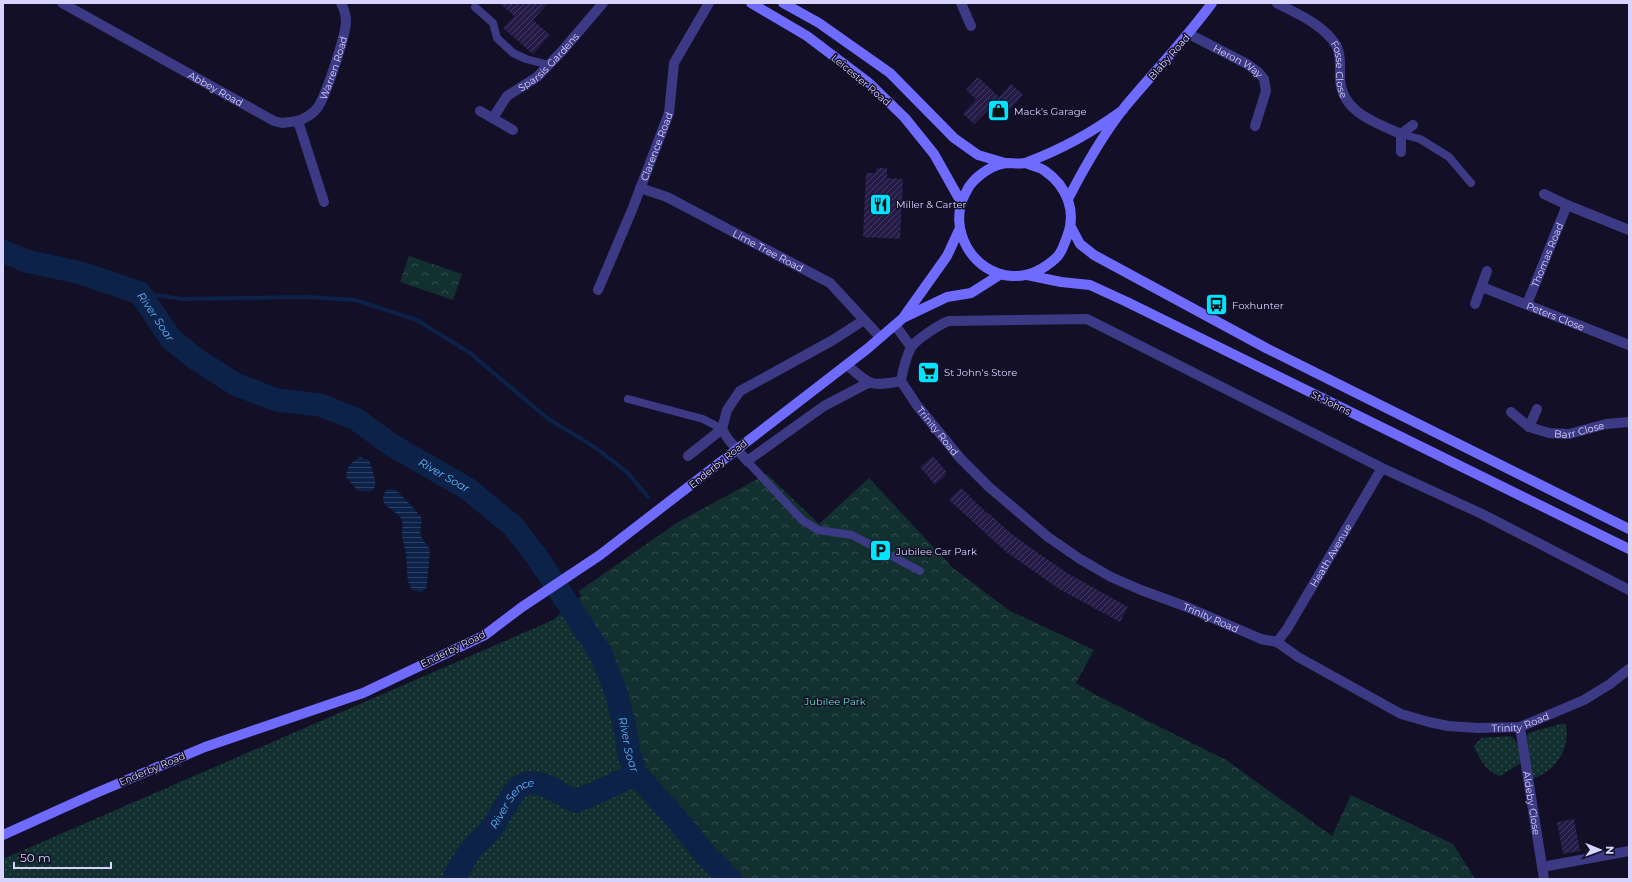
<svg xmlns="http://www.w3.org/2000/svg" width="1632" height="882" viewBox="0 0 1632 882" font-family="Montserrat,sans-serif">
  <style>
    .grass { fill: url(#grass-dots) }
    .park { fill: url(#park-crowns) }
    .water { fill: url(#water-rules) }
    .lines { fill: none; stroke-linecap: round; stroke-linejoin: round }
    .stream { stroke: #0c2248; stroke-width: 4 }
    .river { stroke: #0c2248; stroke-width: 23 }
    .building { fill: url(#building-hatch) }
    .service { stroke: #3d3a85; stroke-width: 8 }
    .minor { stroke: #3d3a85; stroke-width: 10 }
    .secondary { stroke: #6f6bff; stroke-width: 10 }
    .labels { text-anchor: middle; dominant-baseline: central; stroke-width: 3; stroke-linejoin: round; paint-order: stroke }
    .street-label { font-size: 10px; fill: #d9d4ff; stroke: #130f26 }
    .poi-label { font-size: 10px; fill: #d9d4ff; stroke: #130f26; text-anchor: start }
    .park-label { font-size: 10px; fill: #5fe0c0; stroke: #130f26 }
    .water-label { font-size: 11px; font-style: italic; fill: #62b6ff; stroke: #130f26 }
  </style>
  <defs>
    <pattern id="grass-dots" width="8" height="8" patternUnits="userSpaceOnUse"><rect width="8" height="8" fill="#12302f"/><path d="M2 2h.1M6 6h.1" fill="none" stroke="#344d4e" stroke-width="1.8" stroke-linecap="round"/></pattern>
    <pattern id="park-crowns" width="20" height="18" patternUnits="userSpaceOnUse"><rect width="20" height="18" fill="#12302f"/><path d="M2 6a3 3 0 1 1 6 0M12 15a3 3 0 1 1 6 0" fill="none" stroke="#344d4e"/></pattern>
    <pattern id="water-rules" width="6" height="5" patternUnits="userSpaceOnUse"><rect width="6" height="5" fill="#0c2248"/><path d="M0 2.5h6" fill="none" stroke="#2f4163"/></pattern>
    <pattern id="building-hatch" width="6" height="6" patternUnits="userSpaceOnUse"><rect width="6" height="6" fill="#241b47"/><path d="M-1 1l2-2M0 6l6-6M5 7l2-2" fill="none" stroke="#433b63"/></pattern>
  </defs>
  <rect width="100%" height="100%" fill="#130f26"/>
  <path class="grass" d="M581,596L601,654L616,692L625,728L629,753L705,854L730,879H3V859L553,620Z
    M1564,723L1566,725C1570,751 1555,771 1532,779L1527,737L1528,733Z
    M1510,736C1520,741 1519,753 1521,763L1500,776C1486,771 1479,759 1474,746L1481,738Z"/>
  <path class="park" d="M409,256L462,274L453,300L400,282Z
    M767,474L819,524L869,478L953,568L1010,611L1094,650L1076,683L1096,695L1226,760L1332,836L1351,795L1453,844L1475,879H730L705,854L679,822L636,774L629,753L625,728L616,692L601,654L579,591L678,522Z"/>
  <path class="water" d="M360,457L369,460C374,475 385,498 357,490L346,477C347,466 351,462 360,457Z
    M387,489C390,489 393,489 396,490C399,492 419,514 421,517C423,523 418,531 422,538C424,543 429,545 430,551L427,584L426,589L421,592L412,590C405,580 408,566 406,554C405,548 403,542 402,536C402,531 403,525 402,520C399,510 373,506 387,489Z"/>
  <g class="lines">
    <path class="stream" d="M140,293L183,299L308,297L355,300L417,320L470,353L547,418L596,448L627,472L648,497"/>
    <g class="river">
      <path id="s1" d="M3,251L26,261L81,273L140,293L171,339L196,359L237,385L277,400L320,405L356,419L390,444L468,489L513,526L537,557L601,654L616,692L625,728L629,753L636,774L679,822L705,854L730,879"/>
      <path id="s2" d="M454,879C459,867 466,856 475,845C480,840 486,835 490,830C501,818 510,789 525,784C542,778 561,796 576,801L600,791L636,774"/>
    </g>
  </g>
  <path class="building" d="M499,3H548L533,20L550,35L533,54L503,28L514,16Z
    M978,77L999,97L1011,84L1023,95L1000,121L988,110L974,124L963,114L976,99L966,90Z
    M876,168H887V178L903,179L900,239L863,237L866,173H876Z
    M933,456L946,471V475L935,485L920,467Z
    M961,488L988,514V513L1013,535L1041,555L1069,574L1128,607L1120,622L1059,589L1005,551L949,500Z
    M1574,819L1580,851L1563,854L1557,822Z"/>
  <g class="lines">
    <path class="service" d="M475,7L493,23L497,38L513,53L526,59L549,65
      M1401,134L1420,139L1449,157L1471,183
      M628,399L703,419L722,429
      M747,461L802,520L818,530L852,535L920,571"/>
    <g class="minor">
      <path id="s3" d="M62,3L274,121L282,123L298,121L324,202"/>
      <path d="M961,3L971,26"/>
      <path id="s4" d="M1277,3C1297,14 1323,24 1336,45C1341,53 1340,68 1340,78C1341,112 1375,122 1401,134"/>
      <path id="s5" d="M1189,34L1247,64L1258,72L1264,79L1266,91L1255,126"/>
      <path d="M480,111L513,130"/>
      <path id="s6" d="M493,118L507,96L537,77L563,50L603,3"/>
      <path id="s7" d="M298,121C306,118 313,114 318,107C326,95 346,35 346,21C346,15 344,9 341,3"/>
      <path d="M1401,152V134L1413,125"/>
      <path id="s8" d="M640,188L667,197L830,283L880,337"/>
      <path d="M1544,194L1567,205L1629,230"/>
      <path id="s9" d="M1482,287L1629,345"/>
      <path id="s10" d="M598,290L632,210L669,113L674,63L709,3"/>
      <path d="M1475,304L1487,271"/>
      <path id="s11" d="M1527,304L1567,205"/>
      <path d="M895,325L911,347"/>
      <path d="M847,365C870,385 870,387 901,381"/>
      <path id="s12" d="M901,381L916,404L960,458L989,487L1048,537L1080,559L1111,577L1141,590L1187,607L1261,639L1277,642L1298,657L1401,714L1429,722L1448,726L1478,728L1520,727L1584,700L1610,684L1629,669"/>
      <path d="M901,381C903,370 905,358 911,348C915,340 940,324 949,321L1087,319L1382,468L1482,514L1629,590"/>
      <path id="s13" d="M1511,412L1529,427L1549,433L1569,434L1606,424L1629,422"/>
      <path d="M1529,427L1537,409"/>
      <path d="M722,429L728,439L747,461L824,406L868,383"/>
      <path d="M688,456L722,429L727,410L740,391L833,340L864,320"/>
      <path id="s14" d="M1277,642L1287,629L1382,468"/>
      <path id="s15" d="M1520,727L1544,879"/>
      <path d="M1542,867L1629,851"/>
    </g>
    <path class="secondary" d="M751,3L807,36L869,83L905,118L934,154L961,202
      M783,3L819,23L890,73L954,138L978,155L1005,163
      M1025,163C1032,166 1040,167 1045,171C1067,186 1077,212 1067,237C1064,244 1062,253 1056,258C1044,269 1029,277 1012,276C973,274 947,229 965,194C967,191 968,187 971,184C979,174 994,164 1007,163C1014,163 1022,165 1028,162C1064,148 1091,133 1123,110
      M1068,199C1084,168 1102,136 1124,108C1153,73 1185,40 1212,3
      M1071,227L1080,244L1094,255L1266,348L1629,529
      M1027,275L1061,282L1090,285L1127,302L1629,549
      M903,318L947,297L971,293L1001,274
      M3,835L96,793L205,747L363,693L485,635L522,607L600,555L867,349L903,318L947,256L959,230"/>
  </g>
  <defs>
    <symbol id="shop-square" viewBox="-11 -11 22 22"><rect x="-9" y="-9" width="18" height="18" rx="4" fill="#00e5ff" stroke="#130f26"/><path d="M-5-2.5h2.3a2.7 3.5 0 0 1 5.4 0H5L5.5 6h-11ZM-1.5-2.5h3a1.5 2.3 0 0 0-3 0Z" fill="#111"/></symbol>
    <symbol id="restaurant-square" viewBox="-11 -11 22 22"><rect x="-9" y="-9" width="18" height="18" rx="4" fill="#00e5ff" stroke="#130f26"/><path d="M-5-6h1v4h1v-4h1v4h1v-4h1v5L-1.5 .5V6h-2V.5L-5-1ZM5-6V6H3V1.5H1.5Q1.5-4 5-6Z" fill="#111"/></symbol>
    <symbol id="bus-square" viewBox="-11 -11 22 22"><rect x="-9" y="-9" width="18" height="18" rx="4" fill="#00e5ff" stroke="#130f26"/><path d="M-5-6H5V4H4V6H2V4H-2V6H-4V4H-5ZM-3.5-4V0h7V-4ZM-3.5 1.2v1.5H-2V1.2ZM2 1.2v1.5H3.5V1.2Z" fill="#111"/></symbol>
    <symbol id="supermarket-square" viewBox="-11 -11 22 22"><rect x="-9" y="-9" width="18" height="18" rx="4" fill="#00e5ff" stroke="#130f26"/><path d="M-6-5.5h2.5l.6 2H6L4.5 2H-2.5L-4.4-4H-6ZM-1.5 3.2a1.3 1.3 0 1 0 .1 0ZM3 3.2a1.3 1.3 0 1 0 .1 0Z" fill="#111"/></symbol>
    <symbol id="parking-square" viewBox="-11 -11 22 22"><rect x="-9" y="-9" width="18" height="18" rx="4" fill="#00e5ff" stroke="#130f26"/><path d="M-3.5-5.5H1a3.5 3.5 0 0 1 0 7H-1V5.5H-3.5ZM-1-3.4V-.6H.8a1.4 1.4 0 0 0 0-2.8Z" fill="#111"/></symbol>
  </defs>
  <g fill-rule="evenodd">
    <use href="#shop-square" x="986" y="98" width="25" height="25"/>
    <use href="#restaurant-square" x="868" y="192" width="25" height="25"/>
    <use href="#bus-square" x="1204" y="292" width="25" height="25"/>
    <use href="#supermarket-square" x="916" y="360" width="25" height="25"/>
    <use href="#parking-square" x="868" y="538" width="25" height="25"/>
  </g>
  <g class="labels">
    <g class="street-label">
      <text transform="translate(1169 57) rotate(-49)">Blaby Road</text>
      <text stroke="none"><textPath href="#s6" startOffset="80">Sparsis Gardens</textPath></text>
      <text stroke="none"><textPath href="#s5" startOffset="56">Heron Way</textPath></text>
      <text stroke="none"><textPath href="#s7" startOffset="67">Warren Road</textPath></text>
      <text stroke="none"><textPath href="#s4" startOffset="98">Fosse Close</textPath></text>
      <text transform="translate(861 80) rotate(40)">Leicester Road</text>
      <text stroke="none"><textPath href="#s3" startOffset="176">Abbey Road</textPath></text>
      <text stroke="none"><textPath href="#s10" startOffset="155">Clarence Road</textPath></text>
      <text stroke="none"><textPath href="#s8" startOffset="143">Lime Tree Road</textPath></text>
      <text stroke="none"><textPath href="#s11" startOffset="53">Thomas Road</textPath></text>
      <text stroke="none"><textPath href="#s9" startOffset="79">Peters Close</textPath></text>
      <text transform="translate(1331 403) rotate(26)">St Johns</text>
      <text stroke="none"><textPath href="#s13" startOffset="75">Barr Close</textPath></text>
      <text stroke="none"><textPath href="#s12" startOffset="62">Trinity Road</textPath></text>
      <text transform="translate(718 464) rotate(-39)">Enderby Road</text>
      <text stroke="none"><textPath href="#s14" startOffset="102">Heath Avenue</textPath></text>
      <text stroke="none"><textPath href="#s12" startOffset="398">Trinity Road</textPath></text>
      <text transform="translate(453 649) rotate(-26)">Enderby Road</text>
      <text stroke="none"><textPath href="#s12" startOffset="734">Trinity Road</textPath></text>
      <text transform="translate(152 769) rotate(-23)">Enderby Road</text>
      <text stroke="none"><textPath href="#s15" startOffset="77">Aldeby Close</textPath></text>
    </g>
    <g class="poi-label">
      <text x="1014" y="111">Mack's Garage</text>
      <text x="896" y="204">Miller &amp; Carter</text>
      <text x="1232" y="305">Foxhunter</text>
      <text x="944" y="372">St John's Store</text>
      <text x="896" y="551">Jubilee Car Park</text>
    </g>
    <g class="park-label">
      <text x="835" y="701">Jubilee Park</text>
    </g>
    <g class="water-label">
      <text stroke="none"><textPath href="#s1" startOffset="172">River Soar</textPath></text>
      <text stroke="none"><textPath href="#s1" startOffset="509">River Soar</textPath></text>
      <text stroke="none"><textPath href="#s1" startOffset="845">River Soar</textPath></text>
      <text stroke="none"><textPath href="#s2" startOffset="97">River Sence</textPath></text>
    </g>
  </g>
  <rect width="1632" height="882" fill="none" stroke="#d9d4ff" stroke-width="8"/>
  <g transform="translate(1600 850) rotate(91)" stroke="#130f26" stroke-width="3" paint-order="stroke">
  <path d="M0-3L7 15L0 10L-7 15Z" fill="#d9d4ff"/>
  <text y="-6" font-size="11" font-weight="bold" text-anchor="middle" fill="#d9d4ff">N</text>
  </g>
  <path d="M14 862v6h97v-6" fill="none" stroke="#d9d4ff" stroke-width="2"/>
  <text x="20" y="862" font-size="12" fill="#d9d4ff" stroke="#130f26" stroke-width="3" paint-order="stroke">50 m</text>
</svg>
